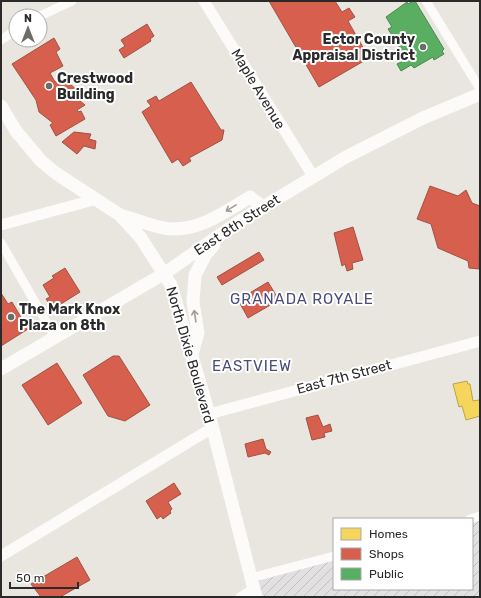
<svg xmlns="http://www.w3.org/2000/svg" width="481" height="598" viewBox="0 0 481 598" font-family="Rubik,sans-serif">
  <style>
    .industrial { fill: url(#industrial-furrows) }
    .homes { fill: #f6d55c; stroke: #b9a24d }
    .shops { fill: #d6604d; stroke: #a25042 }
    .public { fill: #5aae61; stroke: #4c8650 }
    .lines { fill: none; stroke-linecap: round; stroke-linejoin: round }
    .minor { stroke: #fcfbfa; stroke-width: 9 }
    .tertiary { stroke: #fcfbfa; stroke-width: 11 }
    .secondary { stroke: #fcfbfa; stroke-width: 13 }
    .oneway { stroke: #9e9d9c }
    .poi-dot { fill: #6c6c69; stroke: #fff; stroke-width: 1.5 }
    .labels { text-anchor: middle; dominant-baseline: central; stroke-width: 4; stroke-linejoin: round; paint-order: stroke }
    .poi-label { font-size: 14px; font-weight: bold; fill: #2a2a2a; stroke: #fff; text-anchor: start }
    .street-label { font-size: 14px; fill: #2a2a2a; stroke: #fff }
    .neighbourhood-label { font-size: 15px; letter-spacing: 1px; fill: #4a4c7a; stroke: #fff }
  </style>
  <defs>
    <pattern id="industrial-furrows" width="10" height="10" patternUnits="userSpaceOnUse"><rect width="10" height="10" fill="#e3e0e2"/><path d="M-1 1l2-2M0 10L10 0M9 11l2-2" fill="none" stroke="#c3c0c2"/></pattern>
  </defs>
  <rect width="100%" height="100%" fill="#e8e6df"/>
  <path class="industrial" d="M480,515V597H255L250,578L334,555V589H472V519Z"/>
  <path class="homes" d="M467,381L468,384H470L473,401L479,400L480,402V416L466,420L462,406L459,407L453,384Z"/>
  <path class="shops" d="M269,1H335L342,12L349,8L355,17L348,21L369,58L319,87Z
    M147,24L154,36L150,39L151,41L124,58L119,50L125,46L121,40Z
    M54,38L60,49L56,52L63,66L50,73L55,82L63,78L77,90L80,101L85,105L77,110L78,112L81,111L85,119L56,136L50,125L53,123L39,112L36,100L12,64Z
    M191,82L221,130H224L222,140L189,158L191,161L183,166L178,159L172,163L142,112L151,106L147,101L156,96L159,101Z
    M74,132L91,134L89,139L96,141L95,149L84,146L77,154L62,142Z
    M430,186L458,196L466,190L472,203L480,206L479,269L469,268L468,261L438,248L431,224L417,219Z
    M353,227L363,260L352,263L353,269L347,271L345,264L342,266L334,233Z
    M259,252L264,260L222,285L217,277Z
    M65,268L80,292L53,309L46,299L50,297L43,285L54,278L52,276Z
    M268,282L279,300L248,318L238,300Z
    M1,293L8,304L12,302L28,329L1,346Z
    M113,356H119L150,405L125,421L108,416L83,375Z
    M57,363L82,403L48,425L22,385Z
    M318,415L323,427L330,424L332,431L324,433L325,437L312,440L306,418Z
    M263,439L266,449L271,452L269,455L265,453L248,457L245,444Z
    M174,483L181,494L168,502L172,509L170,511L171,513L163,519L161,516L157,519L146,501Z
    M77,557L90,580L60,597H41L31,584Z"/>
  <path class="public" d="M413,1H415L444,49L442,51L444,54L434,60L433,57L414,68L411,65L401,71L397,64L407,59L388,29L392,27L386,17L407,2L408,4Z"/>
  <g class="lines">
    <path class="minor" d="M426,1L480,89
      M40,16L72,1
      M1,40L16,30
      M1,243L55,337
      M470,519L480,516
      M251,578L334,556
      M240,597L254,588"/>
    <path class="tertiary" d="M204,1L313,176
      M1,225L97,199
      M209,414L480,341
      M1,556L212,428"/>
    <path class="secondary" d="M1,106L16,131L41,161L57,174L120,215L141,238L171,285L209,414L256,597
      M120,215C136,219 154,228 171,229C201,230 225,212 250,197L263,207
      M192,354L198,333L193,302L195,275L206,254L214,245
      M1,369L165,273L240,221L346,157L423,118L480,94"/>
  </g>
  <defs><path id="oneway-shaft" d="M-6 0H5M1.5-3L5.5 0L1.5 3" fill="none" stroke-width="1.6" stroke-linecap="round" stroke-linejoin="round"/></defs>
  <g class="oneway">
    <use href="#oneway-shaft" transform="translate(231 208) rotate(148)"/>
    <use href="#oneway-shaft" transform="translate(195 316) rotate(-99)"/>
  </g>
  <g class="poi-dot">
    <circle cx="423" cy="47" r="4"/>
    <circle cx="49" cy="86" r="4"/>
    <circle cx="11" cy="317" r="4"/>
  </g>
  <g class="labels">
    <g class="poi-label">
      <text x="415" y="39" text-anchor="end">Ector County<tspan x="415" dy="16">Appraisal District</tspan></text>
      <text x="57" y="78">Crestwood<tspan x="57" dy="16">Building</tspan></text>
      <text x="19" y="309">The Mark Knox<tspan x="19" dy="16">Plaza on 8th</tspan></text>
    </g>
    <g class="street-label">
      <text transform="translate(258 89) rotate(59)">Maple Avenue</text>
      <text transform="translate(237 225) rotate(-33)">East 8th Street</text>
      <text transform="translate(190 355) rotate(74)">North Dixie Boulevard</text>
      <text transform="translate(344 377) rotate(-15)">East 7th Street</text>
    </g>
    <g class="neighbourhood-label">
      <text x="302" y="299">GRANADA ROYALE</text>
      <text x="252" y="366">EASTVIEW</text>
    </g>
  </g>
  <rect width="481" height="598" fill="none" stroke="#2a2a2a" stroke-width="4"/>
  <rect x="333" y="518" width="140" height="72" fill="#ffffff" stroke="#aaaaaa"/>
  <rect x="341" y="528" width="20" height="12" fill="#f6d55c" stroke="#aaaaaa"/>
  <text x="369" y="538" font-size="12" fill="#2a2a2a">Homes</text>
  <rect x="341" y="548" width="20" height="12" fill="#d6604d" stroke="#aaaaaa"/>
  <text x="369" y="558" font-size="12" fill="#2a2a2a">Shops</text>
  <rect x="341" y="568" width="20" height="12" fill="#5aae61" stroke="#aaaaaa"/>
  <text x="369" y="578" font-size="12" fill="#2a2a2a">Public</text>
  <g transform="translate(28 28)"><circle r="19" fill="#ffffff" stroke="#aaaaaa"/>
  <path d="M0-3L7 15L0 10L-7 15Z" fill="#6c6c69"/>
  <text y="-6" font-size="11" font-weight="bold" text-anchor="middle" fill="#2a2a2a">N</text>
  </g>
  <path d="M10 582v6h68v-6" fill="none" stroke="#2a2a2a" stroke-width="2"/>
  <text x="16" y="582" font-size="12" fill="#2a2a2a" stroke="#ffffff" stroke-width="3" paint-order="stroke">50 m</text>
</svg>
